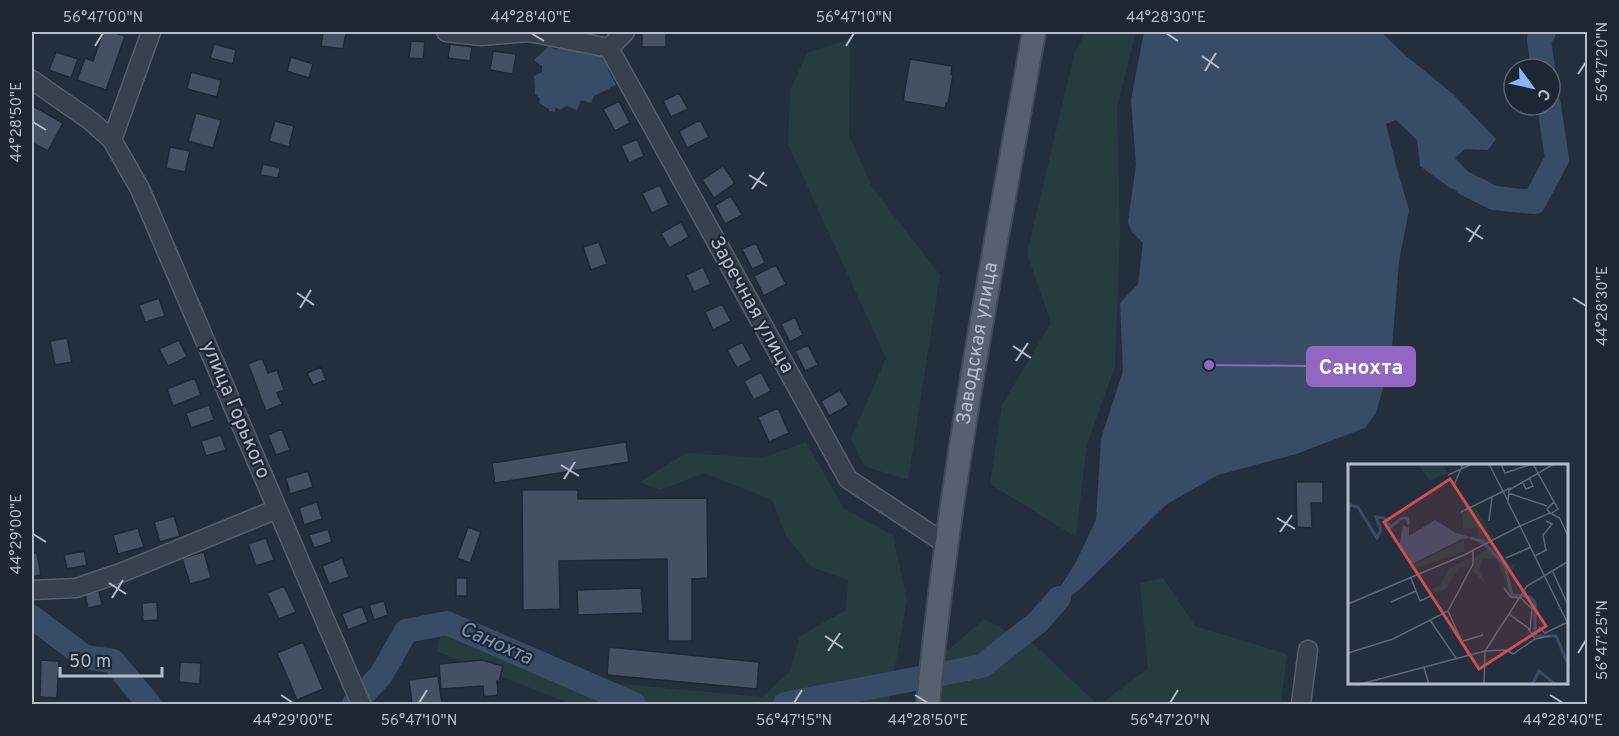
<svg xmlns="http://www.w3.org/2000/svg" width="1619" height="736" viewBox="0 0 1619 736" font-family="Overpass,sans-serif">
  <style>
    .green { fill: #263c3f }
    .water { fill: #394c67 }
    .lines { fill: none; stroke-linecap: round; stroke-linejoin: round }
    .river { stroke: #394c67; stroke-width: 24 }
    .building { fill: #455162; stroke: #1f2835; stroke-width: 1.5 }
    .minor-casing { stroke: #565f6c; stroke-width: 21 }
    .major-casing { stroke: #414a57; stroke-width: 26 }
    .minor { stroke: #38414e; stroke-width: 18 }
    .major { stroke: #56606e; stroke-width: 22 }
    .ticks { fill: none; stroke: #b4bcc9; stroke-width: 2 }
    .labels { text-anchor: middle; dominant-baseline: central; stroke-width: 4.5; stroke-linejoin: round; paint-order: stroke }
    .street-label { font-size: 20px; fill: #b4bcc9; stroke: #1d2633 }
    .water-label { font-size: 21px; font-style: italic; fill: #7c92b1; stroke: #1d2633 }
    .inset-river { fill: none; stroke: #394c67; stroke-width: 3 }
    .inset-road { fill: none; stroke: #5e6776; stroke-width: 1.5 }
    .view { fill: #ce4d50; fill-opacity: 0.15; stroke: #ce4d50; stroke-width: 3 }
    .inset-edge { fill: none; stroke: #b4bcc9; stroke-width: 3 }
    .leader { fill: none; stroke: #9266c3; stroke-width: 2 }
    .callout-dot { fill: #9266c3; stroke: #1d2633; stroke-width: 2 }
    .callout { fill: #9266c3; stroke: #9266c3; stroke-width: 2 }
    .callout-label { font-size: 21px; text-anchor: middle; font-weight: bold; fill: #fff }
    .neatline { fill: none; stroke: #b4bcc9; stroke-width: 2 }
    .ticks-label { font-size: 15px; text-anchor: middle; fill: #b4bcc9 }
  </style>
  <rect width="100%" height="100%" fill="#242f3e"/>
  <path class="green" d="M1085,32H1136L1117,108L1120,233L1115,367L1087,444L1076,537L990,484L1002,405L1051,323L1027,253L1074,55Z
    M850,39L849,135L872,187L940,275L908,480L864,466L851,438L886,358L788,144L790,90L807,53Z
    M806,442L844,509L893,535L907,601L888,704H571L436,651L448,615L599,682L762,697L790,671L800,636L846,610L848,580L812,567L786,536L772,500L704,473L660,490L640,482L686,453L762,458Z
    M1163,578L1195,626L1287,654L1281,704H1100L1148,669L1140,583Z
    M984,619L1035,645L1097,704H939L946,652Z"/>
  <path class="water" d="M1144,32H1381L1406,56L1453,94L1496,139L1488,150L1465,149L1455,158L1494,198L1450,188L1420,166L1417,140L1396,120L1386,124L1396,165L1409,210L1399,261L1391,360L1376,413L1365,428L1296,454L1218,475L1167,504L1080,589L1038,622L1076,562L1096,520L1101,439L1123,371L1120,303L1138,284L1143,243L1132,232L1128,222L1136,165L1131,100Z
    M563,45L580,49L586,53L594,51H602L611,65L608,70L616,85L594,96L591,103L581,100L577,110L567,106L560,110L555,107V112L549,111V109L539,103L540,98L535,94L534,76L542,72V66L534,60L549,46L556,50Z"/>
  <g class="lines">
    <path class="river" d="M1543,69L1539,39L1544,32
      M1466,184L1494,198L1534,202L1557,159L1549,105
      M32,617L85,657L113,661L149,704
      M354,704L381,675L406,631L447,623L634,704
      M785,704L982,666L1038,622L1059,598"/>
  </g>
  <path class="building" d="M103,32H112L125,36L106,90L77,80L85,58L93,61Z
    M323,32H346L343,49L321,46Z
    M642,32H666V47H642Z
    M411,41L425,42L423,59L409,58Z
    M214,44L236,50L233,64L210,58Z
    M450,44L472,47L470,61L448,58Z
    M493,51L516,54L513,74L490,70Z
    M56,52L78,59L71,78L49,70Z
    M291,57L313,64L309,78L287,71Z
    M910,59L952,66L951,74L953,75L948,103H946L945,108L903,101Z
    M191,72L221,80L217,97L187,89Z
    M679,93L688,109L671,117L663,101Z
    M619,101L630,123L615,131L603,109Z
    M33,106L63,123L48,151L32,143Z
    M196,113L221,120L213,148L188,141Z
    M700,120L709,137L687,148L679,131Z
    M275,121L294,126L289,147L269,141Z
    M637,139L644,156L629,163L621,146Z
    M170,147L190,151L185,172L166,168Z
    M263,164L280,168L278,178L260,175Z
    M723,166L735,183L714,198L702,180Z
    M660,185L669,205L652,213L642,193Z
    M731,196L742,215L725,224L715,205Z
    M681,222L689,237L669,248L661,233Z
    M599,242L607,264L591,270L583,247Z
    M756,243L765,263L752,269L742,249Z
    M776,265L786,284L764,296L754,276Z
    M703,267L711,284L694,292L686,275Z
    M159,298L165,316L145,322L139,305Z
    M722,304L731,321L713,330L705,312Z
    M795,317L803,335L790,342L781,324Z
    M67,338L72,362L55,365L50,341Z
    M179,340L187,357L168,366L159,349Z
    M742,342L752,360L737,368L727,350Z
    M808,345L818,365L805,371L795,351Z
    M262,358L268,373L277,370L284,390L277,393L282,404L266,411L248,364Z
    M321,367L326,380L313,385L307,373Z
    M761,372L771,391L754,400L744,381Z
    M195,378L201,395L173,406L167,389Z
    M840,390L849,405L829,416L821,401Z
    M209,405L214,420L191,428L186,413Z
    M778,408L789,433L769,442L758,417Z
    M282,429L290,450L276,455L268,435Z
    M221,435L226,450L206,456L201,441Z
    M626,442L629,462L495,483L492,463Z
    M308,471L313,487L290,494L286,478Z
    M1296,482H1323V503H1311L1312,528L1297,527Z
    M522,490H578V499L707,498L708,578L692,579V641H668L667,559L559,561L560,609L523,610Z
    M317,502L322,519L304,525L299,508Z
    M174,516L180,536L160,542L154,522Z
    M468,527L481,532L470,563L457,558Z
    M138,528L144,547L118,554L113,535Z
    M328,529L332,542L314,548L309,535Z
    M266,538L274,560L256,566L248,544Z
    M84,551L87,565L67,569L64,555Z
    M204,552L211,578L190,584L182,558Z
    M32,553H37L41,575L32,577Z
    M342,558L349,577L329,584L322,566Z
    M456,578H467V596H456Z
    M284,586L296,612L279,619L267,593Z
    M641,588L643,613L578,615L577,590Z
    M99,591L102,605L88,608L85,594Z
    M384,601L388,615L374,620L369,605Z
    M157,602L158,620L143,621L142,603Z
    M362,606L368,622L348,630L342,614Z
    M303,642L323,689L297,700L277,653Z
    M609,647L759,662L757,689L607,675Z
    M41,660L59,661L57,698L40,697Z
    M482,660L503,666L499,682L497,681L498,695L484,697L483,686L441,689L439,664Z
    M180,662L201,663L200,684L179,682Z
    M438,676L442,704H412L409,680Z"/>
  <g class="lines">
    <defs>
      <path id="minor" d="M446,32L481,36L529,32L609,48
        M609,48L848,479L946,544
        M609,48L625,32
        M32,80L91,121L112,140L140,189L361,704
        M112,140L151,32
        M32,590L76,588L123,572L277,509
        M1301,704L1308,650"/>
      <g id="major">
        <path id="s1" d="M928,704C949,478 994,255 1034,32"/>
      </g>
    </defs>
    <use href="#minor" class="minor-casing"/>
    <use href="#major" class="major-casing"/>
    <use href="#minor" class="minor"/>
    <use href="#major" class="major"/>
  </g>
  <path class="ticks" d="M531,33L544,41M1166,33L1178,41M95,46L103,33M846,46L854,33M1202,56L1219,68M1205,71L1216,53M1578,74L1586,62M33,122L46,130M749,175L767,186M752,189L764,172M1466,228L1483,239M1469,242L1480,225M297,293L314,305M1573,298L1586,306M300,308L311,290M1013,346L1031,358M1016,361L1028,343M561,465L579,476M564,479L575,462M1277,518L1295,529M1280,532L1292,515M33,534L46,542M109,583L126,594M112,598L123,580M825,636L843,648M828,651L840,633M1578,653L1586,640M281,695L293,703M915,695L928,703M1550,695L1563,703M419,703L427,690M794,703L802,690M1170,703L1178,690"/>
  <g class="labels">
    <g class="street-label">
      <text transform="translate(751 305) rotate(61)">Заречная улица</text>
      <text stroke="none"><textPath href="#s1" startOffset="364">Заводская улица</textPath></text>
      <text transform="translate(235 410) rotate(67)">улица Горького</text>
    </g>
    <g class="water-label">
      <text transform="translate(496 644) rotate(24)">Санохта</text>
    </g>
  </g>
  <g transform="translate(1348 464)">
    <rect width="220" height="220" fill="#242f3e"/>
    <path d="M70,0H96L99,9L82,17ZM127,43L147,75L135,81L129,79L130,64L115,65V50ZM116,76L117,87L63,106L62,102ZM147,81L162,102L169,99L161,111L165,127L161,128L149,95L134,94L131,106L137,119L124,106L127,93ZM121,94V102L111,104L98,125L88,129L84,126L93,120L101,104Z" fill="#263c3f"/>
    <path d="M87,56L108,69L126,74L114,75L62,101L61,92L51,83L55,61L60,64L61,58V72Z" fill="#394c67"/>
    <path class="inset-river" d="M0,47L2,41L10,43L29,74L33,66L28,53L36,54L42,63L54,54H59L61,60M122,74L134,77L157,102L164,131L182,133L187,138V172H208L221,203M184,221L191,207L208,221"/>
    <path class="inset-road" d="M141,0L160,37M153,0L157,9L184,0M185,0L206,38M100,11L124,0M174,17L178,25L185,22L181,14M106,21L115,0M160,29L199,42M113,48L162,24M202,49L172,62L221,162M204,49L210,45L206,38L199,45L201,48L211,54M211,53L221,74M141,57L144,33M187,92L198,86L195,71L204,60L198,57M158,94L183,83M204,106L220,141M63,114L72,137L85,131M156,124L163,133L171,134M172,133L184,145L182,166M43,138L68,127M0,140L116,91L172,62L160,38L161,26L206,0M100,147L120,191M161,150L180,164L187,175M82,156L108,194M191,163L197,169L220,158M115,177L135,171M0,189L45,175L100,147L125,100V87M76,203L81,221M9,221L137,187L158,186L165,190L187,175L202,172M136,221L137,187L179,122L221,97"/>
    <path class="view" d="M102,15L198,162L131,205L36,58Z"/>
    <rect width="220" height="220" class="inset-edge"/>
  </g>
  <path class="leader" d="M1209 365L1307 366"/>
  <circle class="callout-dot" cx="1209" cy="365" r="6"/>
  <rect class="callout" x="1307" y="347" width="108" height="39" rx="6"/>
  <g class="callout-label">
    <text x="1361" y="374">Санохта</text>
  </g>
  <rect width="1619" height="736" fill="none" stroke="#1d2633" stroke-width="66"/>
  <g transform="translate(1532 87) rotate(123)"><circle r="28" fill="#1d2633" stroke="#59626f" stroke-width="1.5"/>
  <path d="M0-4.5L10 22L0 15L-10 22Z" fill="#8ab4f8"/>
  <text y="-9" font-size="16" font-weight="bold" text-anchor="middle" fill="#b4bcc9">С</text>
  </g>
  <path d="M60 667v9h102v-9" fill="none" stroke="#b4bcc9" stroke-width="3"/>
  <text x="69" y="667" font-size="18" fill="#b4bcc9" stroke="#1d2633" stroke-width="4.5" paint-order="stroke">50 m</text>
  <rect x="33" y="33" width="1553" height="670" class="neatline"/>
  <g class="ticks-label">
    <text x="103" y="22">56°47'00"N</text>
    <text x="531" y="22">44°28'40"E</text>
    <text x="854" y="22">56°47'10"N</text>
    <text x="1166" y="22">44°28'30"E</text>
    <text transform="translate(1602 62) rotate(-90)" y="5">56°47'20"N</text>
    <text transform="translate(16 122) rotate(-90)" y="5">44°28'50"E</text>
    <text transform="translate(1602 306) rotate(-90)" y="5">44°28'30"E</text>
    <text transform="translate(16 534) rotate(-90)" y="5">44°29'00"E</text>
    <text transform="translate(1602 640) rotate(-90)" y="5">56°47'25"N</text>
    <text x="293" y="725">44°29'00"E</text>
    <text x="419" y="725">56°47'10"N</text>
    <text x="794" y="725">56°47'15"N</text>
    <text x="928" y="725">44°28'50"E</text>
    <text x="1170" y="725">56°47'20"N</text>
    <text x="1563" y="725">44°28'40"E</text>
  </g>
</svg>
